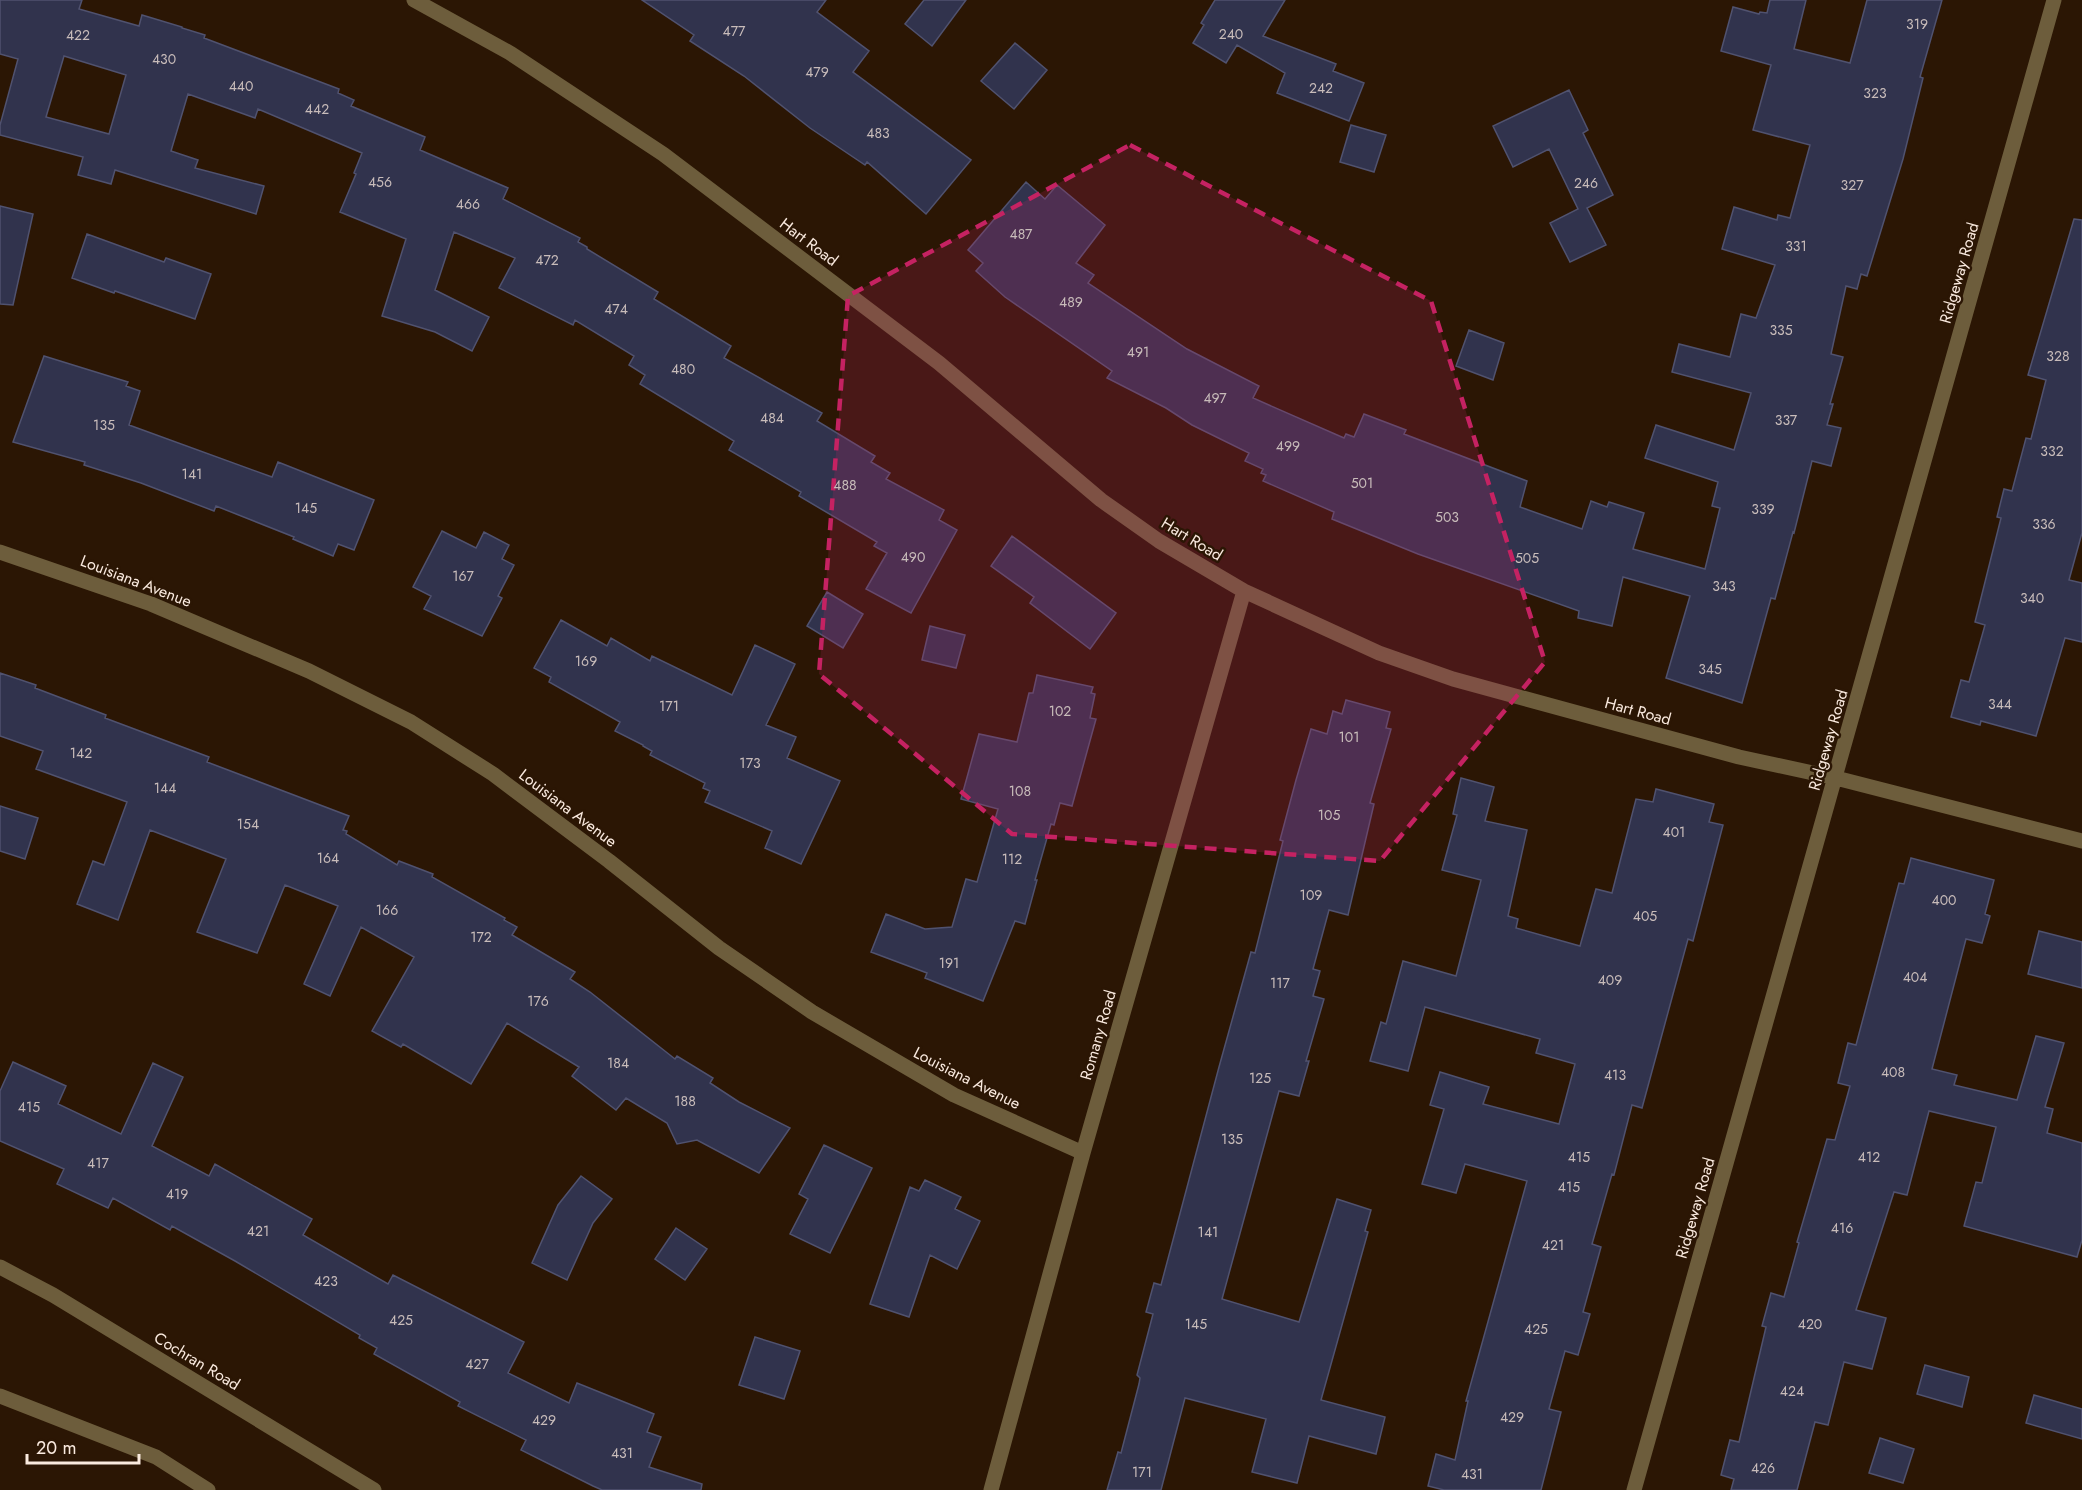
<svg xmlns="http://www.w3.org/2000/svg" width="2082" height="1490" viewBox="0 0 2082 1490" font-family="Jost,sans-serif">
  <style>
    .building { fill: #31334d; stroke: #50526f; stroke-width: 1.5; fill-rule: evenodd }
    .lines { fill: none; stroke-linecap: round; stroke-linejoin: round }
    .lane { stroke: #6d5d3c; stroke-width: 15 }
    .street { stroke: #6d5d3c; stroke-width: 15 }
    .marked { fill: #c52262; fill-opacity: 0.2; stroke: #c52262; stroke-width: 4.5; stroke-dasharray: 12 8; stroke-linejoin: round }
    .labels { text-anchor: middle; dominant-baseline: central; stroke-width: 5; stroke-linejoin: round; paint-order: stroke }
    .number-label { font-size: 14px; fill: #c8bcba }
    .street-label { font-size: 16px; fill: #faeadf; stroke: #2b1604 }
  </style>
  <rect width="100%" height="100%" fill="#2b1604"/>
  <path class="building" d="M0,0H82L79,9L139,26L142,15L182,27V28L205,35L204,38L339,89L338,93L354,100L351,106L425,137L420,150L508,188L503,199L580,238L578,242L587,247V249L658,292L654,299L731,346L724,358L822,413L817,421L875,456L871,462L890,473L886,479L944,510L939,520L957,530L911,613L866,589L887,553L874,546L877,542L799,496L801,492L729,450L734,441L640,384L645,375L629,365L634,356L575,320L573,325L499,288L515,258L454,232L435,290L489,317L472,351L435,332L382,316L406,239L340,212L356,174L354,173L362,153L258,109L255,118L188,94L171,151L198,160L195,168L264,186L256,214L115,170L111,184L78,175L83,157L0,135V125L18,59L0,54ZM64,56L126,75L109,134L46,117Z
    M642,0H826L817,12L869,51L853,72L971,160L926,214L867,162L865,165L810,128L744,76L690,41L694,35Z
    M924,0H966L932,46L905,24Z
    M1215,0H1285L1263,36L1336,64L1333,71L1364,83L1349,121L1277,93L1285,73L1237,45L1226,63L1193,43L1204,25L1201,23Z
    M1770,0H1806L1794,49L1850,63L1867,0H1942L1920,77L1923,78L1903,159L1867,276L1861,274L1857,289L1846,286L1831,354L1843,357L1830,404H1833L1827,425L1841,428L1831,466L1812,461L1794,533L1793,532L1775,599L1771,598L1742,703L1666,678L1690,596L1623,577L1612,626L1578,618L1579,611L1418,554L1332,519L1334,512L1263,481L1266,475L1261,473L1263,469L1245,461L1249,453L1192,425L1166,408L1107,378L1112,371L1005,297L976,271L983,263L968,250L1026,182L1045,199L1057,185L1105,225L1076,263L1094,275L1088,283L1187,349L1259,386L1253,398L1344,438L1346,434L1354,437L1364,414L1406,430L1404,434L1527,481L1520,507L1582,529L1591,501L1607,507L1609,502L1644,513L1633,549L1705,569L1720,508L1712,506L1718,482L1645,458L1656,425L1734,450L1751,393L1672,372L1679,344L1730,357L1741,314L1756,318L1775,265L1722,249L1734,207L1777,220L1778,215L1790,218L1810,145L1753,130L1771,65L1721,51L1733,7L1759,14L1760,12L1767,13Z
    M1015,43L1047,70L1014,109L981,81Z
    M1569,90L1588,130L1583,133L1613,195L1587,208L1606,245L1570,262L1550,223L1578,209L1549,149L1513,167L1493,126Z
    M1351,125L1386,135L1374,172L1340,162Z
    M0,206L33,214L13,305L0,304Z
    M2074,219L2082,220V533L2069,580L2082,583V642L2065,638L2036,736L1981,721L1980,725L1951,717L1961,680L1969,682L1985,625L1975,622L2001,518L1997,517L2004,489L2012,491L2026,438L2031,439L2046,380L2028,375Z
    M87,234L164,262L166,258L211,274L195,319L115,291L114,293L72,278Z
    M1469,330L1504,343L1493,380L1456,366Z
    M44,356L128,382L126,386L140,391L129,425L272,477L278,462L374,500L354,550L338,544L333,556L293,539L294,537L216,506L214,511L141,483L84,465L85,462L13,442Z
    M442,531L476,548L484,532L509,545L502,559L514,565L498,596L502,598L482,636L424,609L431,596L413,587Z
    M1012,536L1116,613L1090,649L1030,603L1034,597L991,566Z
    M827,592L863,614L843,648L807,626Z
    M561,620L607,646L611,638L650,661L652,656L732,695L755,645L795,664L766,725L796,737L787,758L840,781L801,864L765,848L772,831L705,802L710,791L703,788L705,783L650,755L652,751L643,746V745L615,731L620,722L549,682L551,677L534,668Z
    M930,626L965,635L956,668L922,660Z
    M0,673L36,685L35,688L106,715L105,718L209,757L207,762L349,816L343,830L347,831L346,834L397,865L399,861L433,874L432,877L505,918L504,920L517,927L512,935L575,972L570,979L590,992L675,1059L677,1056L713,1078L710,1083L739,1102L790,1128L759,1173L697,1140L677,1144L667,1123L626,1098L616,1110L572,1076L579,1067L507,1023L471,1084L403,1044L401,1047L372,1031L414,957L361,927L330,996L304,984L338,906L285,885L257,953L197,932L226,859L150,830L118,920L77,904L93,861L104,865L127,802L36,769L43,751L0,736Z
    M1037,675L1093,687L1091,693L1095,694L1090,718L1096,719L1072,806L1060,803L1054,825L1051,824L1035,880H1037L1025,924L1015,921L983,1001L925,978L927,973L871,952L886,914L925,929L952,927L966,879L977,882L998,809L961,799L979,734L1017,742L1029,693H1033Z
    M1346,700L1390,712L1386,728L1391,729L1370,803L1374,804L1348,915L1329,910L1313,969L1320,971L1313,996L1324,999L1306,1061H1309L1299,1096L1279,1091L1222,1299L1299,1322L1337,1199L1371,1210L1365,1231L1368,1232L1321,1400L1385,1417L1376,1454L1309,1436L1297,1483L1252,1472L1266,1419L1185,1398L1161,1490H1107L1118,1452L1121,1453L1139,1384L1140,1378L1137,1375L1153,1314L1146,1312L1154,1283L1161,1285L1219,1067L1251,952L1255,953L1283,841L1280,840L1296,780L1311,729L1327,734L1333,711L1342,714Z
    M1461,778L1494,787L1485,821L1527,830L1508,916L1518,919L1516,928L1580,946L1596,889L1612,893L1636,799L1653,802L1656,789L1714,804L1709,822L1723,825L1693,941L1688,939L1642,1108L1632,1105L1614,1175L1612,1174L1592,1244L1601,1247L1583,1312L1590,1314L1578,1355L1565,1351L1549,1409L1561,1412L1541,1490H1444L1428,1486L1436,1454L1455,1460L1468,1401H1466L1527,1181L1465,1164L1456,1193L1422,1184L1444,1109L1430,1105L1440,1072L1489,1087L1483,1104L1559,1124L1575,1064L1536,1053L1540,1039L1425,1007L1408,1071L1370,1061L1381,1022L1386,1024L1403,961L1456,976L1481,880L1442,870L1457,815L1453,814Z
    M0,806L38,818L25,859L0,851Z
    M1911,858L1994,880L1985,914L1990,916L1982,943L1966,939L1932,1069L1957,1075L1954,1085L2017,1100L2036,1036L2064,1043L2045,1107L2053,1109L2047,1133L2082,1143V1240L2077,1257L1964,1226L1976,1182L1982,1183L1996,1127L1929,1111L1907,1195L1894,1192L1856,1310L1886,1318L1872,1369L1844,1362L1828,1425L1815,1422L1797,1490H1731L1734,1479L1721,1475L1730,1440L1739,1442L1766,1327L1762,1326L1771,1293L1784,1297L1799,1243L1797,1242L1827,1139L1835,1140L1850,1086L1838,1083L1848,1043L1856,1045L1899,883L1904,884Z
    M2039,931L2082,942V988L2028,974Z
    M13,1062L66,1086L58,1104L121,1134L153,1063L183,1077L152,1146L209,1176L215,1164L312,1219L303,1235L388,1284L393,1275L524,1342L508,1373L569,1403L577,1383L654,1414L647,1432L661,1437L649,1467L702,1484L701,1490H602L593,1486L521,1450L526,1440L458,1406L460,1402L374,1354L377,1348L359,1338L360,1335L235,1261L172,1226L170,1230L113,1198L108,1208L57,1184L64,1169L0,1141V1091Z
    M824,1145L872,1168L830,1253L790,1234L808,1199L799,1194Z
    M581,1176L612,1199L593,1223L567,1280L532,1263L558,1205Z
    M925,1180L961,1197L955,1209L980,1221L957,1269L930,1255L909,1317L870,1304L910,1187L919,1191Z
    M676,1228L707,1249L685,1280L655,1259Z
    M755,1337L800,1351L784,1399L739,1385Z
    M1925,1365L1969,1377L1962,1407L1917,1394Z
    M2034,1395L2082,1409V1439L2026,1423Z
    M1880,1438L1914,1449L1903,1483L1869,1473Z"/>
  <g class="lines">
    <path class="lane" d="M0,1396L156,1457L208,1490"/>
    <path class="street" d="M414,0L510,53L663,154L939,363L1101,500L1159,541L1244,591L1379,653L1453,679L1739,757L1836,778L2082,841
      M0,552L151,604L309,671L411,722L493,774L609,861L719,948L812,1012L954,1095L1083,1153
      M0,1267L53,1295L374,1490
      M991,1490L1083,1153L1244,591
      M1634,1490L2054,0"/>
  </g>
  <path class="marked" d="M1130,145L1431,301L1545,662L1380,861L1012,834L819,674L848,296Z"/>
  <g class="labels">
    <g class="number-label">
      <text x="1917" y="24">319</text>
      <text x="734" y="31">477</text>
      <text x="1231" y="34">240</text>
      <text x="78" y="35">422</text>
      <text x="164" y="59">430</text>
      <text x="817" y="72">479</text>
      <text x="241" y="86">440</text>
      <text x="1321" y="88">242</text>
      <text x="1875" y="93">323</text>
      <text x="317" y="109">442</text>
      <text x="878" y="133">483</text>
      <text x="380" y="182">456</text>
      <text x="1586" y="183">246</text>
      <text x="1852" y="185">327</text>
      <text x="468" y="204">466</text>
      <text x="1021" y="234">487</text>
      <text x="1796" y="246">331</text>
      <text x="547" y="260">472</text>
      <text x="1071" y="302">489</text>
      <text x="616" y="309">474</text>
      <text x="1781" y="330">335</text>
      <text x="1138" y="352">491</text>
      <text x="2058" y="356">328</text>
      <text x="683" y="369">480</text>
      <text x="1215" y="398">497</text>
      <text x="772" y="418">484</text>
      <text x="1786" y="420">337</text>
      <text x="104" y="425">135</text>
      <text x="1288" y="446">499</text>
      <text x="2052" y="451">332</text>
      <text x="192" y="474">141</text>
      <text x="1362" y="483">501</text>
      <text x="845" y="485">488</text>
      <text x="306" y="508">145</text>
      <text x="1763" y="509">339</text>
      <text x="1447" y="517">503</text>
      <text x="2044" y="524">336</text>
      <text x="913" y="557">490</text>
      <text x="1527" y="558">505</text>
      <text x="463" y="576">167</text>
      <text x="1724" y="586">343</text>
      <text x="2032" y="598">340</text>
      <text x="586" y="661">169</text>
      <text x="1710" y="669">345</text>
      <text x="2000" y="704">344</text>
      <text x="669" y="706">171</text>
      <text x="1060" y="711">102</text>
      <text x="1349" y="737">101</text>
      <text x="81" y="753">142</text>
      <text x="750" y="763">173</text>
      <text x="165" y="788">144</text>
      <text x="1020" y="791">108</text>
      <text x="1329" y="815">105</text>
      <text x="248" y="824">154</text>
      <text x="1674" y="832">401</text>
      <text x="328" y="858">164</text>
      <text x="1012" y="859">112</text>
      <text x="1311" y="895">109</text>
      <text x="1944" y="900">400</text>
      <text x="387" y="910">166</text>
      <text x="1645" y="916">405</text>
      <text x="481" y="937">172</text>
      <text x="949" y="963">191</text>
      <text x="1915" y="977">404</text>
      <text x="1610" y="980">409</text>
      <text x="1280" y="983">117</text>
      <text x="538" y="1001">176</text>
      <text x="618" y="1063">184</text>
      <text x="1893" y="1072">408</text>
      <text x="1615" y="1075">413</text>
      <text x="1260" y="1078">125</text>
      <text x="685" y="1101">188</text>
      <text x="29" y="1107">415</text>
      <text x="1232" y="1139">135</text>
      <text x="1579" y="1157">415</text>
      <text x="1869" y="1157">412</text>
      <text x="98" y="1163">417</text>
      <text x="1569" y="1187">415</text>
      <text x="177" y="1194">419</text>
      <text x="1842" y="1228">416</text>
      <text x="258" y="1231">421</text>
      <text x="1208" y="1232">141</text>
      <text x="1553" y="1245">421</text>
      <text x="326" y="1281">423</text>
      <text x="401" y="1320">425</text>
      <text x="1196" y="1324">145</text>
      <text x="1810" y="1324">420</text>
      <text x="1536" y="1329">425</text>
      <text x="477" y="1364">427</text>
      <text x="1792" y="1391">424</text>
      <text x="1512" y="1417">429</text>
      <text x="544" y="1420">429</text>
      <text x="622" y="1453">431</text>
      <text x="1763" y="1468">426</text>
      <text x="1142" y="1472">171</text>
      <text x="1472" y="1474">431</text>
    </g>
    <g class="street-label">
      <text transform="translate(809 242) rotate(37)">Hart Road</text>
      <text transform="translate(1959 273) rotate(-74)">Ridgeway Road</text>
      <text transform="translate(1192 539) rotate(31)">Hart Road</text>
      <text transform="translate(136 581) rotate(21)">Louisiana Avenue</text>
      <text transform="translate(1638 711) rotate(15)">Hart Road</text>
      <text transform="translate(1828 740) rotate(-74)">Ridgeway Road</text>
      <text transform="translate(568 808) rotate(37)">Louisiana Avenue</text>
      <text transform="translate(1098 1035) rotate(-74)">Romany Road</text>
      <text transform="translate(967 1078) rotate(27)">Louisiana Avenue</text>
      <text transform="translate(1695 1208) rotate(-74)">Ridgeway Road</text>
      <text transform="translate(197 1361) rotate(31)">Cochran Road</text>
    </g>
  </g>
  <path d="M27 1454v9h112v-9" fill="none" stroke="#faeadf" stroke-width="3"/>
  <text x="36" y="1454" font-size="18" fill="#faeadf" stroke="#2b1604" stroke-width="4.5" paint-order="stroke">20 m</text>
</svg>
